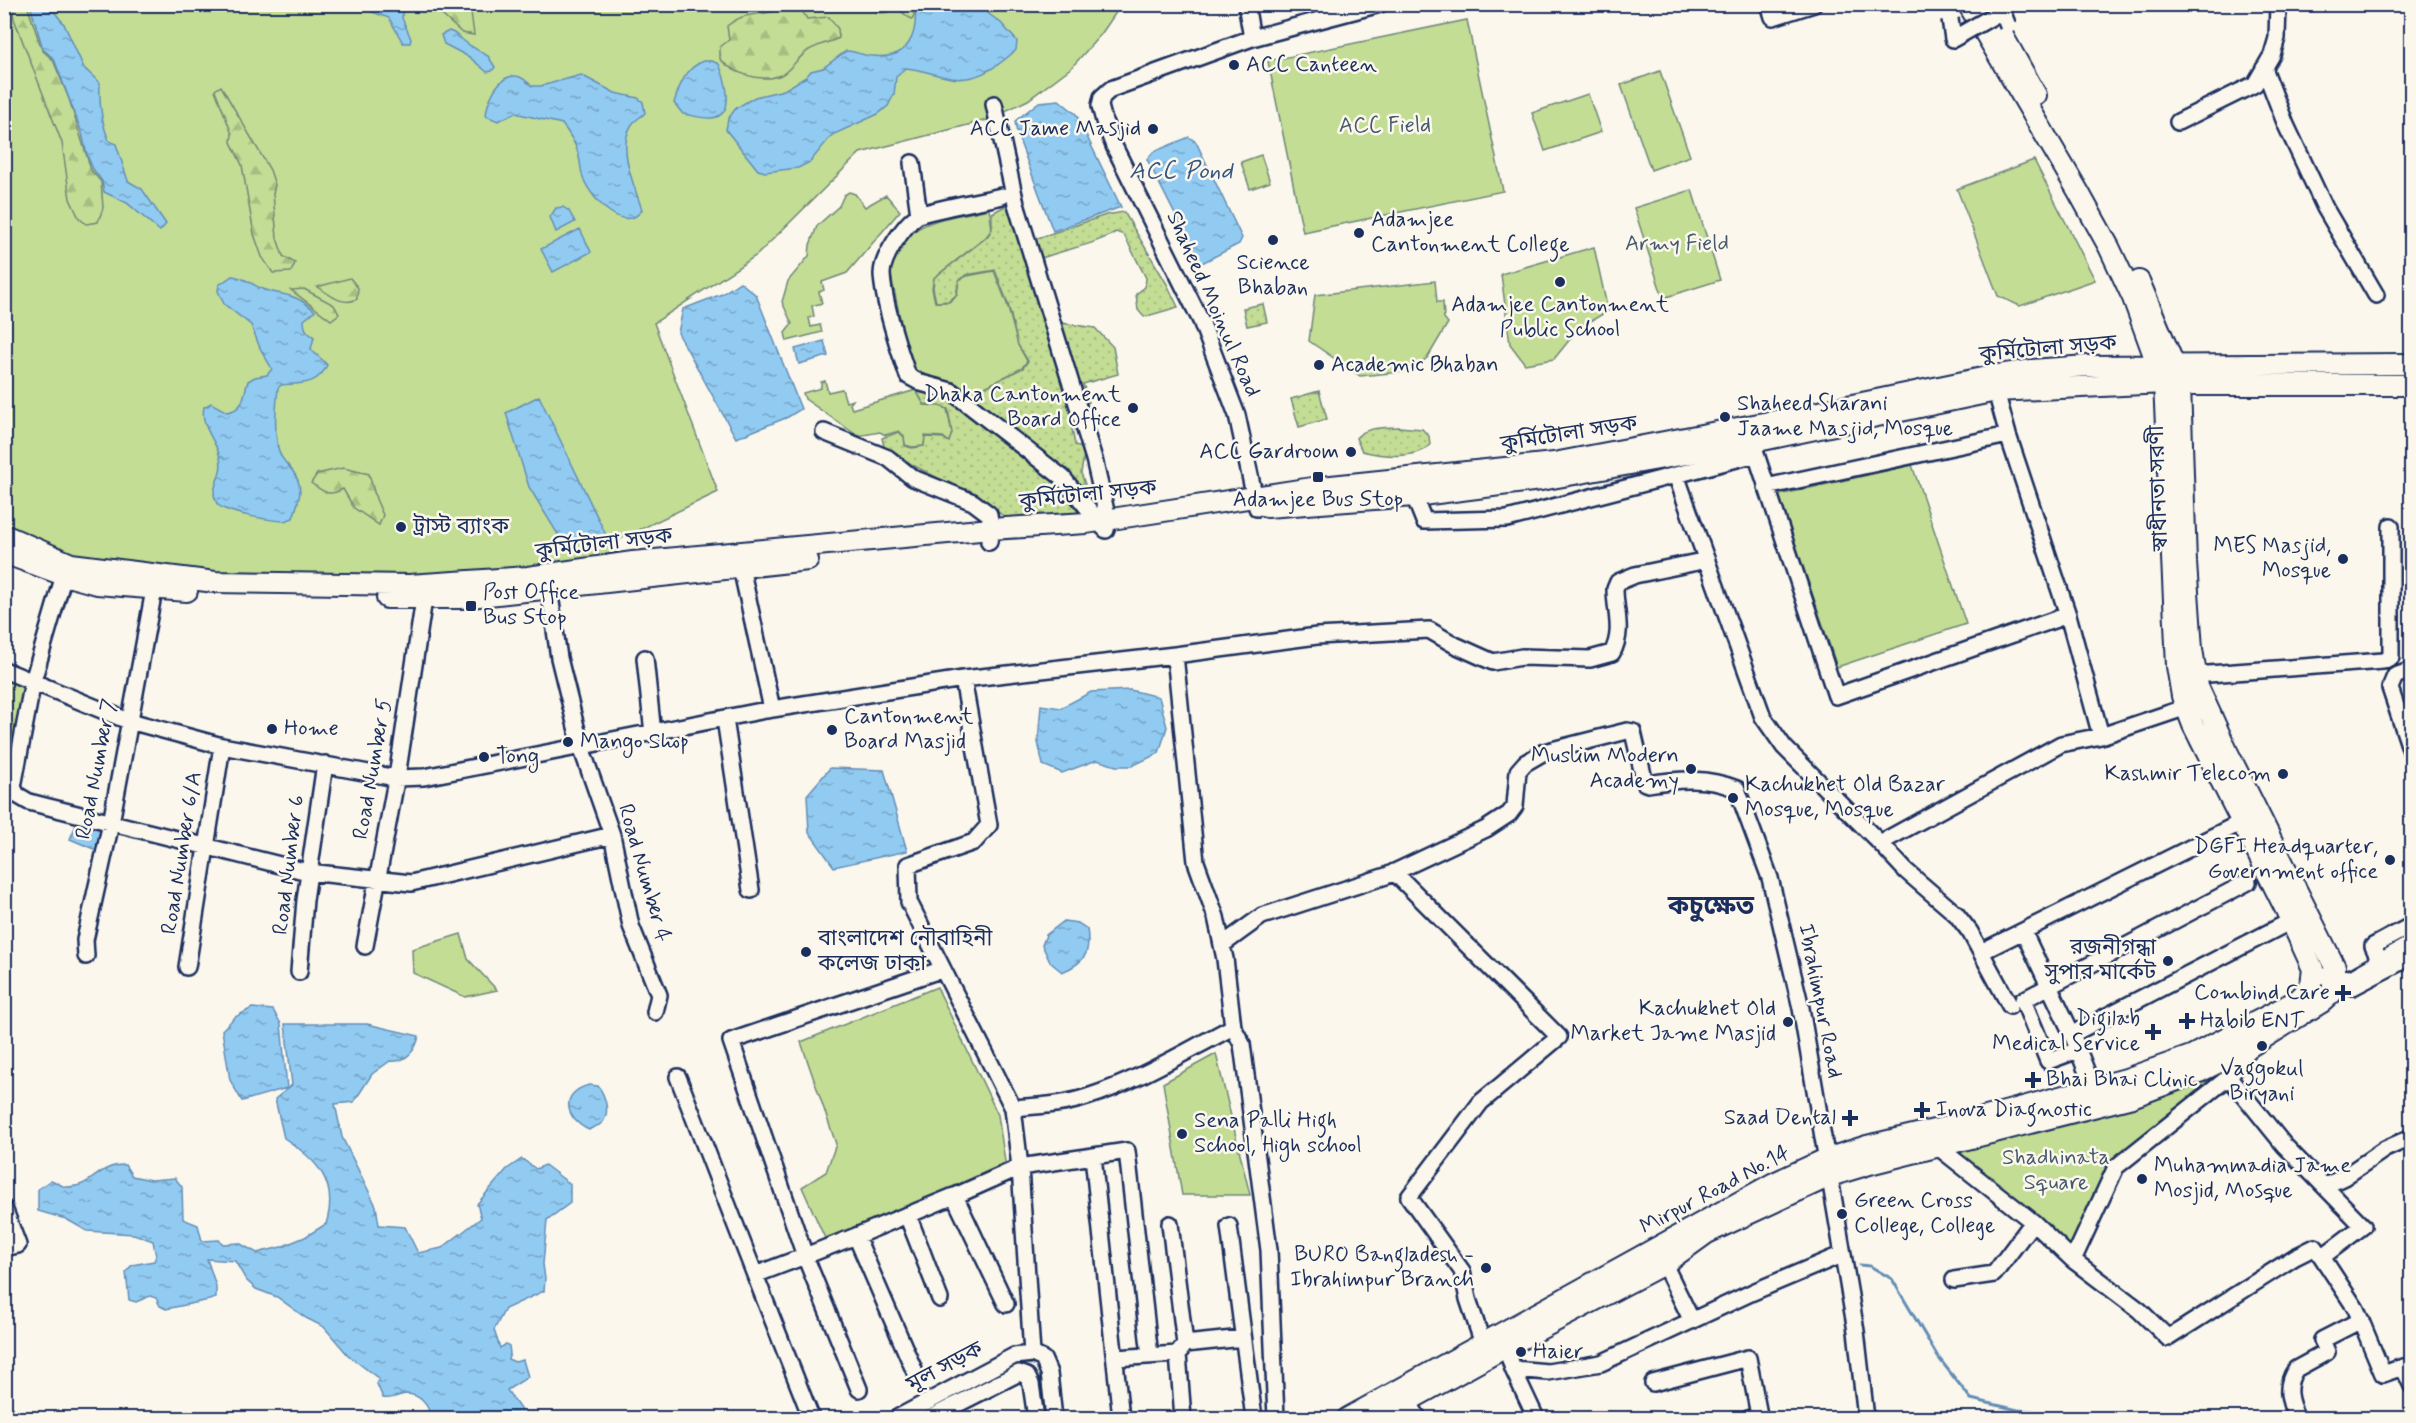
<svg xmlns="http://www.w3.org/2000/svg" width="2416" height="1423" viewBox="0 0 2416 1423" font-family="Mynerve,'Noto Sans Bengali',sans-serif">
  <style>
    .green { fill: #c3dd94; stroke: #6f8679; stroke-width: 1.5 }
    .forest { fill: url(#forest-firs); stroke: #6f8679; stroke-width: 1.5 }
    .garden { fill: url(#garden-dots); stroke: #6f8679; stroke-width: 1.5 }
    .water { fill: url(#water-ripples); stroke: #628db6; stroke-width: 1.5 }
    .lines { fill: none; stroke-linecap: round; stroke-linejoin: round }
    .stream { stroke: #628db6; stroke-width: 3 }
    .minor-casing { stroke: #1b2f5e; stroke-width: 20 }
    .major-casing { stroke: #1b2f5e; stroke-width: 24 }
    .minor { stroke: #fbf7ec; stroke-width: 15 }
    .major { stroke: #fbf7ec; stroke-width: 20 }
    .minor-bridge-casing { stroke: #1b2f5e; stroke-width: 20; stroke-linecap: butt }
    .minor-bridge { stroke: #fbf7ec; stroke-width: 15 }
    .poi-dot { fill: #1b2f5e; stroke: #fbf7ec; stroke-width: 2 }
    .labels { text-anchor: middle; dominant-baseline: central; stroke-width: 5; stroke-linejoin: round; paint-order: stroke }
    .poi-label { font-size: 22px; fill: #1b2f5e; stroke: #fbf7ec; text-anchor: start }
    .park-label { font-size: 22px; fill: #455a6c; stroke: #fbf7ec }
    .street-label { font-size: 22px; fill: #1b2f5e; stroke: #fbf7ec }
    .water-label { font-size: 24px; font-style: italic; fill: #395683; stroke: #fbf7ec }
    .quarter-label { font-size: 26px; font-weight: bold; fill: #1b2f5e; stroke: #fbf7ec }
  </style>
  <defs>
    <pattern id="forest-firs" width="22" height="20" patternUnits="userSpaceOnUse" patternTransform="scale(1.5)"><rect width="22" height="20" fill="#c3dd94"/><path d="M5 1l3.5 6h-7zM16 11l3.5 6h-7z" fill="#a7be82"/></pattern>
    <pattern id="garden-dots" width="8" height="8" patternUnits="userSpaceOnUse" patternTransform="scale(1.5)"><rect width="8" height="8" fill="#c3dd94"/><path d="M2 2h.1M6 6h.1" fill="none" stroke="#a7be82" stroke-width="1.8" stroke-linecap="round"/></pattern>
    <pattern id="water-ripples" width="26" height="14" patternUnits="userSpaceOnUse" patternTransform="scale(1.5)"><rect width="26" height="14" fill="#92cbf1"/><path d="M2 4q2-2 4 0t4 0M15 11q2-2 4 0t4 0" fill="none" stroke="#76a5c6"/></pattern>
  </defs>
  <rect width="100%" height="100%" fill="#fbf7ec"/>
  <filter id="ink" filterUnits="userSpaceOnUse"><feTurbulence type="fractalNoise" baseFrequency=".0167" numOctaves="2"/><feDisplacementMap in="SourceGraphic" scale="12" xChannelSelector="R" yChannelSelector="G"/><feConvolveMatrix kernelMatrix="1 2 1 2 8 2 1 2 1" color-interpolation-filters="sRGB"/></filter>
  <g filter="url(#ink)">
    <path class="green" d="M4,5H1121L1102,33L1072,67L1028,100L987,120L860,153L757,255L654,323L718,492L620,539L617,552L519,574L284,578L87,562L5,527Z
      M1467,20L1503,191L1303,232L1268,61Z
      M1660,71L1690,156L1651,170L1621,85Z
      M1588,94L1601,132L1545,151L1532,113Z
      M1261,155L1270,182L1250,189L1241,162Z
      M2034,160L2095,280L2020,306L1998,296L1957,189Z
      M1692,190L1720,280L1663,298L1634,208Z
      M849,192L855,194L865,207L886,195L900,211L847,273L822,282L824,290L819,292L822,303L812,306L814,316L809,318L811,327L820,325L822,332L787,341L785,333L792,324L782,302L788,281L809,256L810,245L817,226L839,206L844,195Z
      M989,209L992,229L986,237L934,278L932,288L935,302H949L957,295L959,280L967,276L994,271L1007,304L1018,345L1027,361L1022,368L966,397L911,369L890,271C901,218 946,219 989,209Z
      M1594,247L1608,311L1579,328L1554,359L1525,364L1510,344L1501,274Z
      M1435,281L1437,302H1443L1444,318L1448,323L1428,357L1411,371L1360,376L1309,341L1315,295Z
      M825,381L828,392L842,389L846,402L853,400L850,404L852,409L916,390L924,405L940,406L947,409L952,433L949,442L943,437L925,436L924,446L912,447L905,445L904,436L899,431L885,435L880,432L858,436L805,399L803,393L821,388V382Z
      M1912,465L1966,624L1837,667L1779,495Z
      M4,674L29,683L12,779L5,763Z
      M461,934L468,959L497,990L465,997L413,973L412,949Z
      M937,987L998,1115L1006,1168L828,1245L802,1187L826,1172L836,1144L801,1042Z
      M1216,1054L1250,1195H1182L1163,1083Z
      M2225,1074L2110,1168L2069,1248L1945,1149L2025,1129Z"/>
    <path class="forest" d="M12,5H27L42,50L53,60L69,99L91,170L101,182L103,208L98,222L86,224L79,218L70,199L62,143L14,19Z
      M417,5H470L474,35L462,33L433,7Z
      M872,5H913L914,15L912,19C906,17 903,11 898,10C891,9 887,15 876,12Z
      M795,6L801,9L807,19L829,17L838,29L839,38C830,42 818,45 809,50C799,56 789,72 781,75C762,83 733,74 720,59V47L729,40L727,26C743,13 753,15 771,12C779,10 786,7 795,6Z
      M221,86L270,170L275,185L273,194L277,238L283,256L295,263L291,272L273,273L262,257L254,234L242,165L231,142L232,134L215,90Z
      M350,278L358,288L357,299C342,307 330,294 317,287Z
      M304,289L334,305L339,314L331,320L291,290Z
      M343,468L369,474L376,499L383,515L379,525L354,508L343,489C328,497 324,492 311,483L317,474Z"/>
    <path class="garden" d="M1009,204L1014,210L1020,244L1106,215L1124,212L1167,284L1178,307L1144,317L1138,310L1136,294L1145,287L1146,278L1124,235L1116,232C1092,246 1068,248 1042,258L1048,298L1055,322L1095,328L1113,347L1118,374L1083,384L1089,402L1070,418L1075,445L1085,450L1081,473L1093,507L1050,471L1074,505L1082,520L1012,522L981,500L885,451L882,438L899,432L904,437L905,446L912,448L924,446L925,437L943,438L949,442L952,433L948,409L940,406L924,404L916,390L922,386L956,402L1023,368L1028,361L1018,345L1008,304L995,270L966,275L959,280L956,295L949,301L936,302L933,288L934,278L987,237L992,229V213Z
      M1263,304L1267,322L1247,326L1243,308Z
      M1319,391L1327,419L1299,427L1291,399Z
      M1399,427L1422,429L1429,436L1430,445C1414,460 1382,456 1362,451L1356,438C1366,426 1385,428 1399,427Z"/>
    <path class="water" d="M30,5H49L64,24L84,68L100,83C99,104 101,122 109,141L116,144L128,181L142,189L166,224L160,231L127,203L104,192L102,181L93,169L87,155L82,133L54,59L43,49Z
      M353,5H404L402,18L411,39L410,43H403L389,18Z
      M915,5H977L1001,23L1017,41L1016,50C996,68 974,84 946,77C931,74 920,69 905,68L896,77L894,94L888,106L878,114L832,135L810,162L798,168L765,172L758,170L726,130L728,119L736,108L755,97L784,90L806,77L811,71L823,68L846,51C855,51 863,56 873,56C909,60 918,35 915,5Z
      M449,31L454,33L469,45L488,56L495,67L492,71L487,72L469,57L444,44L441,35Z
      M704,61H712L719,64C725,78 737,115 712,118C703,119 692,115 683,114L674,103C679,86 686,67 704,61Z
      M581,75L615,93L638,98L643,102L645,113C640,118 634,120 631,126C617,149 635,187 642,210C624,235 592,199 584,180C580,171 581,162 578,153C575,142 569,133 562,124L515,113L498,121L486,116C487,102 497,75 516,76C522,76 527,82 532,86H541Z
      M1059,100L1076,114L1121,207L1053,231L1017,134L1015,121L1039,102Z
      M1189,137L1196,142L1242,238L1239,244L1202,263L1199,262L1147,159L1153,152Z
      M563,207L569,211L575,222L556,232L550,217L556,208Z
      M580,229L591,252L553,272L541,249Z
      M232,276C245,277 252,285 263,289C286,297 294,292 315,311L304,320C304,329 307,333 314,337L311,349C316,356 322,358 327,365C318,386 300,383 281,385L278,388C276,407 273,436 280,454C283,461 290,467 294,473C305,489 298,502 293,518L285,521C272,521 225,513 217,504C216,501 215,498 214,495C214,480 225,472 219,454C214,438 200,425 204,407L211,403L227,412C245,409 243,396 248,381L255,377L267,375L272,369L260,348L251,325L224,304L218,291L219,285Z
      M740,282L756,295L801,409L788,417L736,438L678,333L683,309L722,294Z
      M824,341L828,356L799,364L795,349Z
      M539,396L606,535L565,546L529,487L506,413Z
      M1130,690L1159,697L1167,727L1159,753L1132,766H1116L1097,760L1062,773L1043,765L1038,742L1041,705L1061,708L1091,692Z
      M830,768L884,770L907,851L834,867L809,832L807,795Z
      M78,820L104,830L96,850L70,839Z
      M1064,921L1078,923L1087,929C1091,954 1084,963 1062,972L1050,962L1042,945L1046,935Z
      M252,1008L273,1010L281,1024L287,1088L242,1101L230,1080L222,1030L235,1017Z
      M285,1024H367L419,1036C416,1050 406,1063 390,1061L372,1074L354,1102L335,1104L342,1137L376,1206L379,1225L405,1227L418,1253L442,1248L481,1218L477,1204L507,1169L522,1159L536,1169L545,1165L570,1184V1203L547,1220L543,1264L545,1279L544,1291L505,1309L494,1330L500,1348L506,1344L509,1346L510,1354L508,1359L515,1362L523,1360L528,1377L507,1390L526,1418H430C430,1406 420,1394 406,1394C397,1395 392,1400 383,1398L377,1384L379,1379L348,1355L324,1327L306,1318L277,1297L256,1289L246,1280L235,1261L207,1259L216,1286V1298L209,1300L166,1309L160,1306L156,1298L150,1296L136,1302L129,1300L126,1272L132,1265L154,1261L156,1256L153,1241L134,1234L87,1231L66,1219L38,1211V1189L51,1180C57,1182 63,1188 68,1187C93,1187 98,1164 125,1165L132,1176L151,1180L175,1178L182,1187L183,1219L198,1225L202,1241L219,1240L223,1244L239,1243L257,1253L281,1247L305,1237L326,1224C339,1182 317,1160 284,1138L275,1099L292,1085Z
      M589,1085L598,1086C605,1095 611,1113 602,1123C599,1126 592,1127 589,1130C565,1119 559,1093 589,1085Z"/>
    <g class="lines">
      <path class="stream" d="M1860,1265L1870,1266L1892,1279L1938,1357L1971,1399L2018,1410L2118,1418"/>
      <defs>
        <path id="minor" d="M1246,4L1252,38
          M1769,4L1773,17L1814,4
          M2264,68L2286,125L2325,208L2376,295
          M994,104L1016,204L1094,459L1108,520L1106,530
          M2178,122L2255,84L2272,55L2277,38L2278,4
          M912,163L919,215
          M1002,196C987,200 927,210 917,216C904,225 882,257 882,274C883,300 899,351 908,376L921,383L951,391L1063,478L1104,528
          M1996,391L2008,435L2068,615L2101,736L2196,704
          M824,432L888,458L913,478L973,502L989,514L991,529L989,542
          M1756,454L1836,696L2068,615
          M1676,475L1763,717L1784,747L1880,843L1906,871L1956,914L1970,932L2010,1006
          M1766,487L2008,435
          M1414,496L1424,521L1507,519L1756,454L1754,446
          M1257,508L1237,415L1201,321L1114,146L1104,121L1100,106L1102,97L1111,89L1252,38L1380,4
          M741,567L772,709
          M549,588L559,658L581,747L612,835L631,926L659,995L655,1012
          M1175,655L1196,862L1216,917L1225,959L1233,1027L1242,1044L1269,1250L1276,1418
          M645,658L653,734
          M4,670L126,720L222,746L396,778L424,777L766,710L963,679L1175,655L1317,636L1429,630L1455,645L1493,662L1522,657L1590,659L1612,653C1624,631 1615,612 1615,589L1618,582L1635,575L1707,560
          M2412,670L2395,676L2390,688L2412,754
          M2195,675L2383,661L2391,657V526
          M963,679L989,825L974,842L908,865L909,902L1013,1108L1020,1167L1032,1354
          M725,719L751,890
          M4,767L13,787L33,681L64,575
          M13,787L17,795L29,802L308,872L411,883L612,835
          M1880,843L2061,744L2101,736
          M1394,872L1559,1037L1481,1102L1409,1197L1462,1271L1468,1299L1483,1344
          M2023,931L2072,1034L2093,1088
          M1222,945L1262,916L1386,876L1486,829L1509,814L1515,806L1518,771L1525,763L1544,752L1627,731L1633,732L1645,783L1648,784C1679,779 1707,777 1737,789L1770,878L1801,1008L1856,1331L1866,1418
          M365,946L398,770L424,599
          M1981,952L2242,822
          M86,956L85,940L111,823L154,590
          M2380,961L2373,946L2412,925
          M187,967L222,746
          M299,972L305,900L325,764
          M2312,975L2351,978L2412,943
          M2353,987L2412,956
          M2072,1034L2291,921
          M2078,1050L2048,1061L2023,1000L2248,882
          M678,1077L755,1275
          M1013,1108C1038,1106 1063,1105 1087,1097C1138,1081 1186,1051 1233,1027
          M1938,1147L2033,1222L2073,1260L2139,1310L2168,1338L2295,1257L2315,1247L2322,1257L2363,1226L2284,1145L2229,1077
          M1093,1156L1121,1418
          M2325,1186L2344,1177L2385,1149L2412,1137
          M4,1208L18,1245L4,1248
          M1170,1224L1185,1344
          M1229,1226L1254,1418
          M805,1256L731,1041L943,969
          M2322,1257L2356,1309L2383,1374L2403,1367L2412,1386
          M2073,1260L2116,1167L2229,1077L2249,1047
          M1664,1264L1692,1321
          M1954,1280L1994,1274L2033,1222
          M1506,1347L1513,1369L1548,1372L1601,1363L1753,1292L1843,1254
          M1115,1358L1178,1354
          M1513,1369L1536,1418
          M1653,1383L1748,1358L1759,1415L1750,1418
          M1408,1401L1418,1418
          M811,1417L755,1275L805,1256L859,1389L805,1256L856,1236L914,1370L856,1236L907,1215L940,1299L908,1215L954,1196L1006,1304L955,1196L1020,1167L1127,1151L1150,1356
          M897,1418L1014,1356L1032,1354L1043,1359L1049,1373L1054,1418
          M930,1418L1019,1373L1027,1376L1031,1384L1036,1418
          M1183,1418L1178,1354L1185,1344L1243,1338
          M2297,1418C2289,1402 2284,1386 2296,1369L2327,1352L2322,1340L2361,1320"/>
        <path id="major" d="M1985,4L2036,95
          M1267,507L1414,496L1541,480L1753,442L1996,391L2164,383L2180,385H2412
          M4,535L71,564L215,582L409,585L528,577L633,562L991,529L1086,523L1312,488L1554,463L1785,419L1992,376L2032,370L2087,366L2412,364
          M4,553L64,575L97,584L187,591
          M387,598H461L808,560
          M1348,1418L1774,1183L1826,1159L1867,1146L1968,1122L2126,1079L2191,1056L2290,1004L2302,996L2311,984L2313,969L2286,910L2193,725L2182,696L2177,666L2164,383L2133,298L2109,247L2078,191L1968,4
          M1377,1418L1506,1347L1664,1264L1707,1233L1830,1176L1873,1163L2132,1097L2199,1072L2249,1047L2322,1002L2332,993L2335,967L2228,753L2198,687L2192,649L2186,563L2180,385L2175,367L2139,281"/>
      </defs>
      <use href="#minor" class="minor-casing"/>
      <use href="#major" class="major-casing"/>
      <use href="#minor" class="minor"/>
      <use href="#major" class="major"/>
      <defs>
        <path id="minor-bridge" d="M1950,19L1953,39L2002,11L2008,26"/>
      </defs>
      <use href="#minor-bridge" class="minor-bridge-casing"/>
      <use href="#minor-bridge" class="minor-bridge"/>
    </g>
  </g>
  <g class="poi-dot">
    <circle cx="1234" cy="65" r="6"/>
    <circle cx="1153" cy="129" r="6"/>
    <circle cx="1359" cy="233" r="6"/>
    <circle cx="1273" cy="240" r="6"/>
    <circle cx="1560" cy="282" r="6"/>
    <circle cx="1319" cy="365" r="6"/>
    <circle cx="1133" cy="408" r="6"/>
    <circle cx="1725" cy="417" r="6"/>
    <circle cx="1351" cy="452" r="6"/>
    <rect x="1312" y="471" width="12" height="12" rx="3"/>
    <circle cx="401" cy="527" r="6"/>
    <circle cx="2343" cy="559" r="6"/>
    <rect x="465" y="600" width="12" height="12" rx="3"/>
    <circle cx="272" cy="729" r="6"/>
    <circle cx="832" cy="730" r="6"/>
    <circle cx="568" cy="742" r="6"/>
    <circle cx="484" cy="757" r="6"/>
    <circle cx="1691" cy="769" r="6"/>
    <circle cx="2283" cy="774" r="6"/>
    <circle cx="1733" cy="798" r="6"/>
    <circle cx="2390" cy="860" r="6"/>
    <circle cx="806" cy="952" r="6"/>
    <circle cx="2168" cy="961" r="6"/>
    <path d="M2340 984h6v6h6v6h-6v6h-6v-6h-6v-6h6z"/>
    <path d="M2184 1012h6v6h6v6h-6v6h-6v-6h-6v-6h6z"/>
    <circle cx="1788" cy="1022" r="6"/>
    <path d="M2150 1023h6v6h6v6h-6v6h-6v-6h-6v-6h6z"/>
    <circle cx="2262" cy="1046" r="6"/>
    <path d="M2030 1071h6v6h6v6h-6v6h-6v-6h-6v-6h6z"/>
    <path d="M1919 1101h6v6h6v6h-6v6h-6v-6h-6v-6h6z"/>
    <path d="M1847 1109h6v6h6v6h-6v6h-6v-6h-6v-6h6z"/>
    <circle cx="1182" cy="1134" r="6"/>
    <circle cx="2142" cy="1179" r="6"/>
    <circle cx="1842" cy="1214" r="6"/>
    <circle cx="1486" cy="1268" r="6"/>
    <circle cx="1521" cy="1352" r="6"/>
  </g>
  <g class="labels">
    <g class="poi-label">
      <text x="1246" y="65">ACC Canteen</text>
      <text x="1141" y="129" text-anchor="end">ACC Jame Masjid</text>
      <text x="1371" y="220">Adamjee<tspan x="1371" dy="25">Cantonment College</tspan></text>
      <text x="1273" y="263" text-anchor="middle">Science<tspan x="1273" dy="25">Bhaban</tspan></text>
      <text x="1560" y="305" text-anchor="middle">Adamjee Cantonment<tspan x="1560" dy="25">Public School</tspan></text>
      <text x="1331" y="365">Academic Bhaban</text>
      <text x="1121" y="395" text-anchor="end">Dhaka Cantonment<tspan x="1121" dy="25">Board Office</tspan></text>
      <text x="1737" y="404">Shaheed Sharani<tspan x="1737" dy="25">Jaame Masjid, Mosque</tspan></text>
      <text x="1339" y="452" text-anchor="end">ACC Gardroom</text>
      <text x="1318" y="500" text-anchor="middle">Adamjee Bus Stop</text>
      <text x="413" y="527">ট্রাস্ট ব্যাংক</text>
      <text x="2331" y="546" text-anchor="end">MES Masjid,<tspan x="2331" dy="25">Mosque</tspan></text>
      <text x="483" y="593">Post Office<tspan x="483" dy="25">Bus Stop</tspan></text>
      <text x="844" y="717">Cantonment<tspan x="844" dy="25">Board Masjid</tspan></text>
      <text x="284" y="729">Home</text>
      <text x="580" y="742">Mango Shop</text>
      <text x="1679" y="756" text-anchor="end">Muslim Modern<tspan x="1679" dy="25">Academy</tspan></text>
      <text x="496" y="757">Tong</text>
      <text x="2271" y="774" text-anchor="end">Kashmir Telecom</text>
      <text x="1745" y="785">Kachukhet Old Bazar<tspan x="1745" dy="25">Mosque, Mosque</tspan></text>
      <text x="2378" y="847" text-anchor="end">DGFI Headquarter,<tspan x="2378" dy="25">Government office</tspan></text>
      <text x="818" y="939">বাংলাদেশ নৌবাহিনী<tspan x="818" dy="25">কলেজ ঢাকা</tspan></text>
      <text x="2156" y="948" text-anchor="end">রজনীগন্ধা<tspan x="2156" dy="25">সুপার মার্কেট</tspan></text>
      <text x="2330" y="993" text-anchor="end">Combind Care</text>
      <text x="1776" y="1009" text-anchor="end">Kachukhet Old<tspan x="1776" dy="25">Market Jame Masjid</tspan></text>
      <text x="2140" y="1019" text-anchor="end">Digilab<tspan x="2140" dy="25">Medical Service</tspan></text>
      <text x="2200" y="1021">Habib ENT</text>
      <text x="2262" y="1069" text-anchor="middle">Vaggokul<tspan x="2262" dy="25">Biryani</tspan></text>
      <text x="2046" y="1080">Bhai Bhai Clinic</text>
      <text x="1936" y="1110">Inova Diagnostic</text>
      <text x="1836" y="1118" text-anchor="end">Saad Dental</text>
      <text x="1194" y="1121">Sena Palli High<tspan x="1194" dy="25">School, High school</tspan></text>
      <text x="2154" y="1166">Muhammadia Jame<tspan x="2154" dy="25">Mosjid, Mosque</tspan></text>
      <text x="1854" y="1201">Green Cross<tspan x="1854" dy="25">College, College</tspan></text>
      <text x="1474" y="1255" text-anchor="end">BURO Bangladesh -<tspan x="1474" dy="25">Ibrahimpur Branch</tspan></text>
      <text x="1533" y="1352">Haier</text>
    </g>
    <g class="park-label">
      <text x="1385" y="126">ACC Field</text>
      <text x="1677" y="244">Army Field</text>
      <text x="2056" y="1158">Shadhinata<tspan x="2056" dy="25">Square</tspan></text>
    </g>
    <g class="street-label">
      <text transform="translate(1213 304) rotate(66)">Shaheed Moinul Road</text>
      <text transform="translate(2048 349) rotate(-5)">কুর্মিটোলা সড়ক</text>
      <text transform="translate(1569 434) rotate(-9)">কুর্মিটোলা সড়ক</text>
      <text transform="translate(2159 488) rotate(-92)">স্বাধীনতা সরণী</text>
      <text transform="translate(1088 495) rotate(-6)">কুর্মিটোলা সড়ক</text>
      <text transform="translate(604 544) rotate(-7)">কুর্মিটোলা সড়ক</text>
      <text transform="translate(97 769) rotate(-79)">Road Number 7</text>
      <text transform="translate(373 769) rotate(-80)">Road Number 5</text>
      <text transform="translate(182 853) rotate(-81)">Road Number 6/A</text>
      <text transform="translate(289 865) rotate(-83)">Road Number 6</text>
      <text transform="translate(644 873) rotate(74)">Road Number 4</text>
      <text transform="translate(1820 1001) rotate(79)">Ibrahimpur Road</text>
      <text transform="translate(1715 1190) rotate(-28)">Mirpur Road No.14</text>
      <text transform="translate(945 1367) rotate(-28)">মূল সড়ক</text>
    </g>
    <g class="water-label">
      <text x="1181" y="171">ACC Pond</text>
    </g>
    <g class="quarter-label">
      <text x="1711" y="907">কচুক্ষেত</text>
    </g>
  </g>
  <rect width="2416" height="1423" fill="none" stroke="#fbf7ec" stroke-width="24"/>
  <rect x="12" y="12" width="2392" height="1399" fill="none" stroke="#1b2f5e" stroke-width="2" filter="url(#ink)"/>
</svg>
